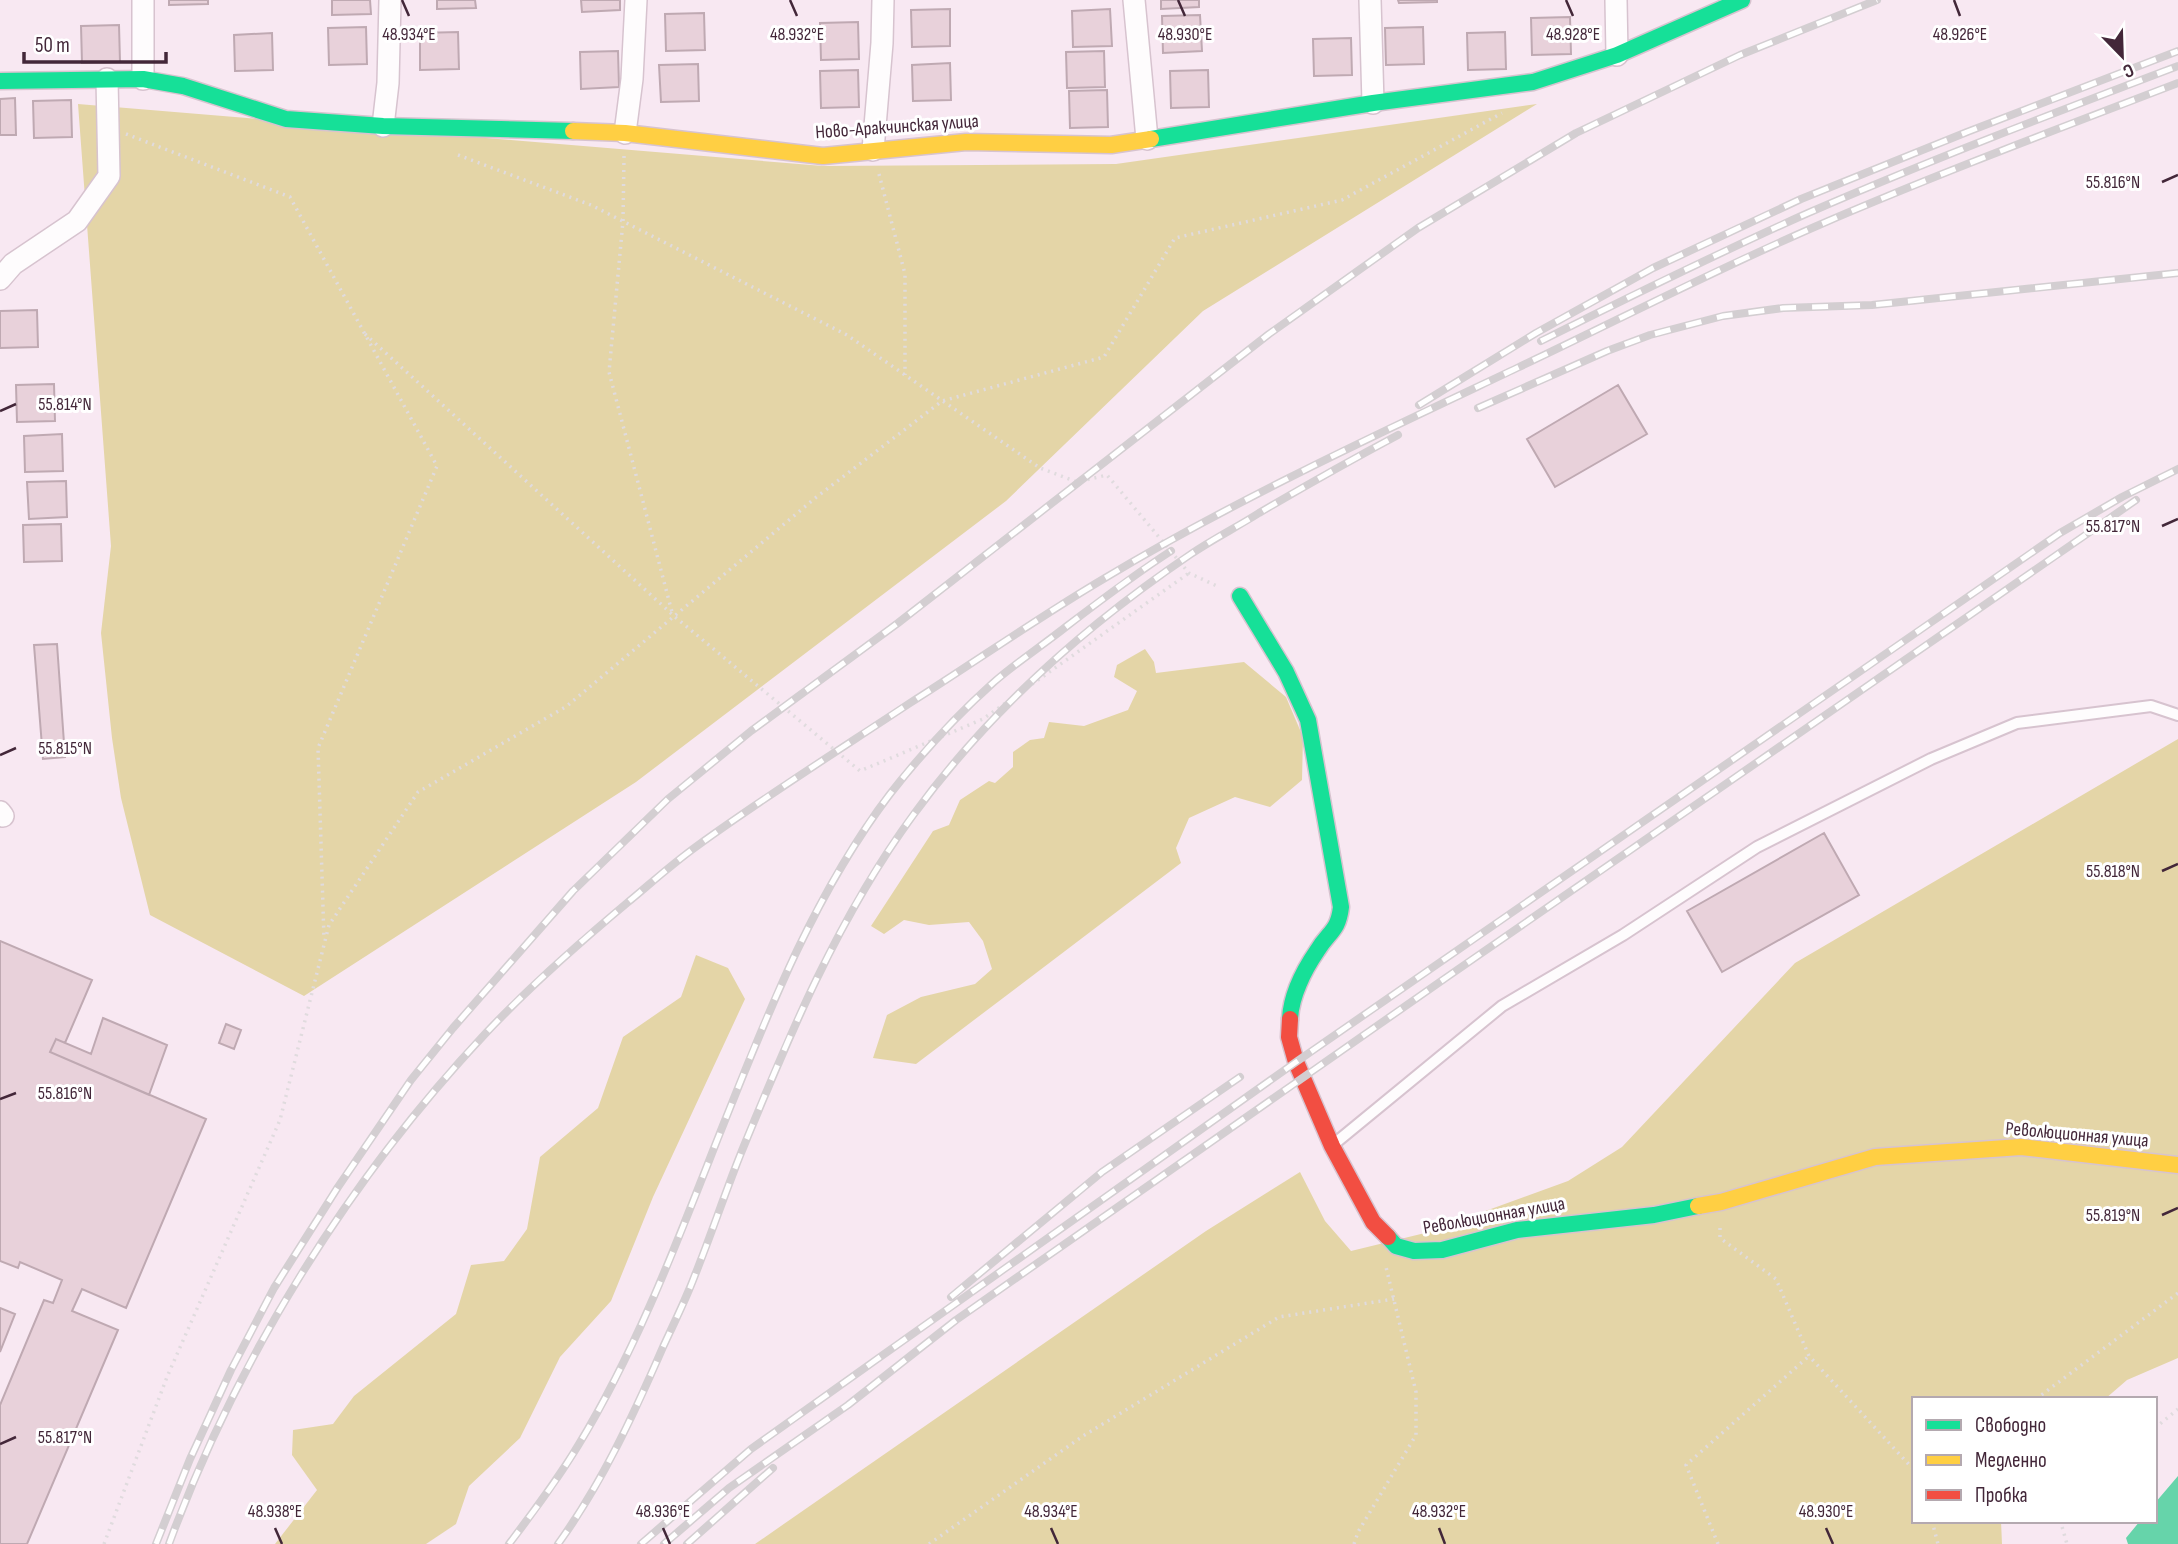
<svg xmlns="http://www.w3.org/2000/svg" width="2178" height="1544" viewBox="0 0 2178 1544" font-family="'Sofia Sans Condensed',sans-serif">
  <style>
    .green { fill: #e4d5a7 }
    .water { fill: #66d4aa }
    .building { fill: #e8d1da; stroke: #bfa9b2; stroke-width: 2 }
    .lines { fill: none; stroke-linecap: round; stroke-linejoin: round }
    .lane-casing { stroke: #d7c3cf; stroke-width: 14 }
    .street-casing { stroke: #d7c3cf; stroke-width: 24 }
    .fast-casing { stroke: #d7c3cf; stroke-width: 19 }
    .slow-casing { stroke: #d7c3cf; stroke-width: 19 }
    .jam-casing { stroke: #d7c3cf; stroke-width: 19 }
    .path { stroke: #e0dbde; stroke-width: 3.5; stroke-dasharray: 2 5; stroke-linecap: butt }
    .lane { stroke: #fefcfd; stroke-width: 10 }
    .street { stroke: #fefcfd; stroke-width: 21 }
    .fast { stroke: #16e098; stroke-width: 16 }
    .slow { stroke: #ffcf43; stroke-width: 16 }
    .jam { stroke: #f24e42; stroke-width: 16 }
    .rail-casing { stroke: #d3ced1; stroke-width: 8 }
    .rail { stroke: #fff; stroke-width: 5; stroke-dasharray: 16; stroke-linecap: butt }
    .ticks { fill: none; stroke: #432739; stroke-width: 2.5 }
    .labels { text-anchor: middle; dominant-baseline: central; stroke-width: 6; stroke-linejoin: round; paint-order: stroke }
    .street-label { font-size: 19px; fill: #432739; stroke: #fff }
    .ticks-label { font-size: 18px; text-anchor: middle; fill: #432739; stroke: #fff; stroke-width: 6; stroke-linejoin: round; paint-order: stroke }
  </style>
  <rect width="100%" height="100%" fill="#f8e8f2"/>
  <path class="green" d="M78,104L823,166L1116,164L1537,104L1203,311L1006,501L636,782L304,996L150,915L121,798L112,738L101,633L111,546Z
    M1145,649L1154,662L1156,673L1244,662L1286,697L1303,737L1302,780L1270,807L1235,797L1189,818L1176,848L1181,863L916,1064L873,1058L887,1015L921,997L975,984L992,969L983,941L969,922L929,925L904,920L884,934L871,926L933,831L949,825L960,800L989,781L995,783L1013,767V752L1030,740L1044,738L1049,722L1084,726L1128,710L1137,691L1114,677L1117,665Z
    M2178,739V1358L2127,1380L2105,1399H1914V1521H2001L2002,1544H755L1206,1231L1300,1172L1325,1221L1351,1251L1425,1233L1568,1181L1622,1147L1795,963Z
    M696,955L728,968L745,999L653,1197L611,1301L560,1357L520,1438L469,1486L456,1524L426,1544H275L317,1490L292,1455L293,1430L333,1424L354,1396L456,1314L471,1265L504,1261L527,1229L540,1157L598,1108L623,1037L681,997Z"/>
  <path class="water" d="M2178,1476V1544H2128L2126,1538L2140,1521H2155V1503Z"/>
  <path class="building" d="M169,0H208V4L169,5Z
    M332,0H370L371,14L332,15Z
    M437,0H475L476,8L437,9Z
    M581,0H620V10L582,12Z
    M1161,0H1199V7L1161,9Z
    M1398,0H1437V2L1399,3Z
    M950,9V46L912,47L911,10Z
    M1110,9L1112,46L1073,47L1072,11Z
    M704,13L705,50L666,51L665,14Z
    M1200,15L1202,51L1163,53L1162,16Z
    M1570,17L1571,54L1532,55L1531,18Z
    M858,22L859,59L821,60L820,23Z
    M119,25L120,62L82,63L81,26Z
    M366,27L367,64L329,65L328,28Z
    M1423,27L1424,64L1386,65L1385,28Z
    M458,32L459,69L420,70V33Z
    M1505,32L1506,69L1468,70L1467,33Z
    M272,33L273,70L235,71L234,35Z
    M1351,38L1352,75L1314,76L1313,39Z
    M618,51L619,87L581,89L580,52Z
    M1104,51L1105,87L1067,88L1066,52Z
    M950,63L951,100L913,101L912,65Z
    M698,64L699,101L661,102L659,65Z
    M858,70L859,107L821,108L820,71Z
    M1208,70L1209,107L1171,108L1170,71Z
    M1107,90L1108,127L1070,128L1069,91Z
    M15,98L16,135H0V99Z
    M71,100L72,137L34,138L33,101Z
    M37,310L38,347L0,348V311Z
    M54,384L55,421L17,422L16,385Z
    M1618,385L1647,434L1555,487L1527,439Z
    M62,434L63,471L25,472L24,436Z
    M66,481L67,517L29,519L27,482Z
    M61,524L62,561L24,562L23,525Z
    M57,644L65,757L43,759L34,645Z
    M1824,833L1859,895L1722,972L1687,911Z
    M0,941L92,980L65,1043L56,1039L50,1052L206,1119L126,1308L82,1289L72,1311L118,1330L27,1544H0V1405L44,1300L53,1303L62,1280L20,1262L18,1268L0,1261Z
    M103,1018L167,1045L149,1095L50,1052L56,1039L91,1054Z
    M226,1024L241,1030L234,1049L219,1043Z
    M0,1308L15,1314L0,1352Z"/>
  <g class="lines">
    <defs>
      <path id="lane" d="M1334,1144L1502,1006L1623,935L1757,847L1931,759L2017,723L2151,706L2178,715"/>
      <path id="street" d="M143,0V79
        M1134,0L1147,139
        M1370,0L1373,103
        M1616,0L1617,55
        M383,126L388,83L390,0
        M625,133L632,79L636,0
        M873,150L882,43L883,0
        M0,279L13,264L77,221L109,176L107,79
        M0,812L3,816"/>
      <path id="fast" d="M0,81L143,79L183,86L286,119L383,126L573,131
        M1151,139L1373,103L1533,82L1617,55L1742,0
        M1240,596L1286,672L1308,720L1341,907C1338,932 1329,931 1317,951C1304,970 1291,996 1290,1019
        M1388,1237L1396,1246L1414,1251L1442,1250L1517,1230L1654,1215L1698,1206"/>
      <path id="slow" d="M573,131L625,133L823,156L966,142L1111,145L1151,139
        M1698,1206L1721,1202L1875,1157L2021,1147L2178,1165"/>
      <path id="jam" d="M1290,1019L1289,1037L1296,1062L1332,1146L1373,1222L1388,1237"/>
    </defs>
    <use href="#lane" class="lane-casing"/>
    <use href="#street" class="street-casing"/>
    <use href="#fast" class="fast-casing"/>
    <use href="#slow" class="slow-casing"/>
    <use href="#jam" class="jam-casing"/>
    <path class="path" d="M126,134L290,197L437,466L318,748L324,939
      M458,155L591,205L847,335L1040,468L1077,482L1107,475L1189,573L1219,587
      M624,156L623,221L609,372L673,616
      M879,174L905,274V375
      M365,334L674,616L860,771L983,719L1189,573
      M1720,1228V1238L1776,1279L1809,1356L1914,1470
      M2036,1399L2178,1293
      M2155,1428L2178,1409
      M1932,1521L1938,1544
      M2063,1521L2061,1523L2067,1544
      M104,1544L167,1377L280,1120L329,925L418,792L567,706L814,499L942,401L1104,357L1175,238L1342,200L1502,113
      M929,1544L1083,1436L1279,1317L1394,1299
      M1354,1544L1358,1532L1416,1435V1392L1386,1267
      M1718,1544L1686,1465L1809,1356"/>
    <use href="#lane" class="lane"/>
    <use href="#street" class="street"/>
    <use href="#fast" class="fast"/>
    <use href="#slow" class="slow"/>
    <use href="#jam" class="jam"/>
    <defs>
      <path id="rail" d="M1541,341C1629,297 1718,253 1808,213C1930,160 2054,113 2178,66
        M1419,405L1536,333L1653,268L1801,199L1967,132L2178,51
        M1478,408L1607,351L1650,335L1723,316L1783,308L1872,305L2178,273
        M951,1297L1102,1172L1240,1077
        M156,1544L190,1459L231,1370L274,1288L338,1187L411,1080L453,1028L573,891L668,799L751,731L898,623L1269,334L1418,228L1576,133L1740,55L1877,0
        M169,1544C237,1358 350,1178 485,1034C529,987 578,944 627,903C650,884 672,864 697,846C766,796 839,750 910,703C975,662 1039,617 1105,578C1237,499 1378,434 1517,368C1618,320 1717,269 1819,225C1937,174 2058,129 2178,83
        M509,1544C534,1511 558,1479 579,1444C636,1350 676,1245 716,1143C764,1023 811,898 890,794C922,753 956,716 994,682C1017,662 1043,645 1067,626C1101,600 1135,574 1171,551
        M558,1544C602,1483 633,1416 663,1347C674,1323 686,1299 695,1275C711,1235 725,1193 741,1153C789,1036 838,917 914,814C989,711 1086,625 1191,554C1213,539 1237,527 1259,513C1305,486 1351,460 1398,435
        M641,1544L751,1449L873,1362L1296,1062L2060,533L2122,497L2178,469
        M664,1544L729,1488L848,1405L956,1320L1447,977L2136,500
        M687,1544L773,1468"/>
    </defs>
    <use href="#rail" class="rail-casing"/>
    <use href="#rail" class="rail"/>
  </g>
  <path class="ticks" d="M402,0L409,16M790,0L797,16M1178,0L1185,16M1566,0L1573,16M1954,0L1960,16M2162,182L2178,175M0,411L16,404M2162,526L2178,519M0,755L16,748M2162,871L2178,864M0,1099L16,1093M2162,1215L2178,1208M0,1444L16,1437M275,1528L282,1544M663,1528L670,1544M1051,1528L1058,1544M1439,1528L1445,1544M1826,1528L1833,1544"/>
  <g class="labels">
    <g class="street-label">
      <text transform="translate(897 127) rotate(-4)">Ново-Аракчинская улица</text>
      <text transform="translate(2077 1135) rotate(5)">Революционная улица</text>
      <text transform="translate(1494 1216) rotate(-10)">Революционная улица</text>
    </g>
  </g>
  <g class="ticks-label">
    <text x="409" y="40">48.934°E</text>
    <text x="797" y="40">48.932°E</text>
    <text x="1185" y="40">48.930°E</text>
    <text x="1573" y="40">48.928°E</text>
    <text x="1960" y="40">48.926°E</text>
    <text x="2113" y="188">55.816°N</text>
    <text x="65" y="410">55.814°N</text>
    <text x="2113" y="532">55.817°N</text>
    <text x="65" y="754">55.815°N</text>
    <text x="2113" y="877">55.818°N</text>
    <text x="65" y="1099">55.816°N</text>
    <text x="2113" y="1221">55.819°N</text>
    <text x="65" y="1443">55.817°N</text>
    <text x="275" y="1517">48.938°E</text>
    <text x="663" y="1517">48.936°E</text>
    <text x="1051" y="1517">48.934°E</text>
    <text x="1439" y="1517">48.932°E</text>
    <text x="1826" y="1517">48.930°E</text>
  </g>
  <rect x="1912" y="1397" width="245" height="126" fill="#ffffff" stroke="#b4a9b0" stroke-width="2"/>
  <rect x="1926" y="1420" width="35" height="10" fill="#16e098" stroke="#b4a9b0" stroke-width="2"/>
  <text x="1975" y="1432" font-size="21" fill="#432739">Свободно</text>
  <rect x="1926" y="1455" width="35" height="10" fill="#ffcf43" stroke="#b4a9b0" stroke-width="2"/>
  <text x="1975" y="1467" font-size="21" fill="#432739">Медленно</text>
  <rect x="1926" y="1490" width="35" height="10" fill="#f24e42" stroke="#b4a9b0" stroke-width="2"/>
  <text x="1975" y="1502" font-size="21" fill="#432739">Пробка</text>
  <g transform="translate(2122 56) rotate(157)" stroke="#ffffff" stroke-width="5" paint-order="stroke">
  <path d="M0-5L12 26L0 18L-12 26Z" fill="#432739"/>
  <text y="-10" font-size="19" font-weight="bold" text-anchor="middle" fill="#432739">С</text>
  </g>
  <path d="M24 52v10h142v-10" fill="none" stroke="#432739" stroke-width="3.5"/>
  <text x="35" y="52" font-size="21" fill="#432739" stroke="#ffffff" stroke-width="5" paint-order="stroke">50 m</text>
</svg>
